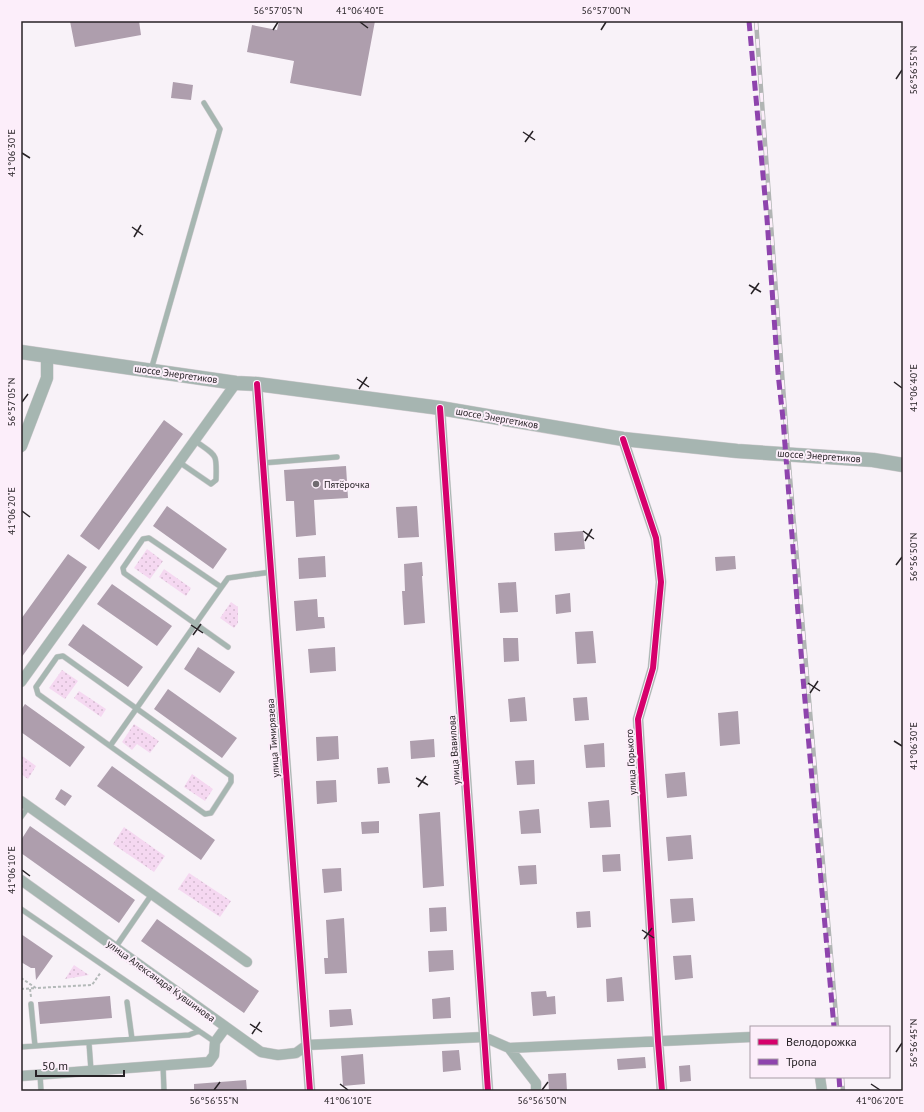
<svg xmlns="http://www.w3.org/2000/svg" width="924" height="1112" viewBox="0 0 924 1112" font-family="'PT Sans',sans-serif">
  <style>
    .green { fill: url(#green-dots) }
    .building { fill: #ae9ead }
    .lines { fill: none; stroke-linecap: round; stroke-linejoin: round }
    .service-casing { stroke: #d2cdd1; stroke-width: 6 }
    .minor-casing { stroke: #d2cdd1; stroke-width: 11 }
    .tertiary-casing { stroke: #d2cdd1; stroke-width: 13 }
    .secondary-casing { stroke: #d2cdd1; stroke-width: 15 }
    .path { stroke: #b3b9b8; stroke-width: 2; stroke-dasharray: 3 2; stroke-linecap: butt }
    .service { stroke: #a6b6b1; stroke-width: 5 }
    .minor { stroke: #a6b6b1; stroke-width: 10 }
    .tertiary { stroke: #a6b6b1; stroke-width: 12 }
    .secondary { stroke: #a6b5b1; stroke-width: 14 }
    .rail-casing { stroke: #b1b5b4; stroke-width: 4.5 }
    .rail { stroke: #fceefa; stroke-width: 3; stroke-dasharray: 9; stroke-linecap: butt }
    .quiet { stroke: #8e44ad; stroke-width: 5; stroke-dasharray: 10 5; stroke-linecap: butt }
    .cycleway-casing { stroke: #fceefa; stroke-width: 8 }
    .cycleway { stroke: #d6006c; stroke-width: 6 }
    .ticks { fill: none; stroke: #272226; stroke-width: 1.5 }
    .poi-dot { fill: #706b70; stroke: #fceefa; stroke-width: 1.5 }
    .labels { text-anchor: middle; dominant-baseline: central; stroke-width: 4; stroke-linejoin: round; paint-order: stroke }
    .street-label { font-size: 10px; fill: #272226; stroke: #fceefa }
    .poi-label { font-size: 10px; fill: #272226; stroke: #fceefa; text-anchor: start }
    .neatline { fill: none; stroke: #272226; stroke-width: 1.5 }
    .ticks-label { font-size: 10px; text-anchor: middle; fill: #272226 }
  </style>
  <defs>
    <pattern id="green-dots" width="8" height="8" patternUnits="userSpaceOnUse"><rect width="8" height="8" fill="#f5d8f1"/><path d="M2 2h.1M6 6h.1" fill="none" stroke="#d2b9ce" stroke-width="1.8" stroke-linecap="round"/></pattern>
  </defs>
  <rect width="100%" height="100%" fill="#f8f2f8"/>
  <path class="green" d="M147,549L163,561L150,579L134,568Z
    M164,569L191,588L186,596L159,577Z
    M231,602L238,607V623L234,628L220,618Z
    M62,670L78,681L65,699L49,688Z
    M79,691L106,709L101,717L74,698Z
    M134,724L159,741L150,753L137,744L132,750L122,742Z
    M21,755L36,766L28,779L21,774Z
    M192,774L213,789L205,801L184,787Z
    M124,827L165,856L154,872L113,844Z
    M189,873L231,901L220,917L178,889Z
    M74,965L89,975L65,979Z"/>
  <path class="building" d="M70,21H139L141,35L75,47Z
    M279,21H375L361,96L290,83L294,61L247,52L252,25L277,30Z
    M173,82L193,85L191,100L171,98Z
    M164,420L183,434L99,550L80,536Z
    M346,466L348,498L314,500L316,535L296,537L294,501H286L284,470Z
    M167,506L227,549L213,569L153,526Z
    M417,506L419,537L398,538L396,507Z
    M583,531L585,549L555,551L554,533Z
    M68,554L87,567L21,658V619Z
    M325,556L326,577L299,579L298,558Z
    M735,556L736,569L716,571L715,557Z
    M422,562L423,576H422L425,623L404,625L402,591H405L404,564Z
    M516,582L518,612L500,613L498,583Z
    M112,584L172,626L157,646L97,604Z
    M570,593L571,612L556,614L555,595Z
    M317,599L318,617H324L325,628L296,631L294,601Z
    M83,624L143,667L128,687L68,645Z
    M593,631L596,663L577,664L575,632Z
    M503,638H518L519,661L504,662Z
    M198,647L235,672L220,693L184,669Z
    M335,647L336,671L310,673L308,649Z
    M168,689L237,738L222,758L154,709Z
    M525,697L527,721L510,722L508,699Z
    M587,697L589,720L575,721L573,698Z
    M25,704L85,747L70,767L21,732V710Z
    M738,711L740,744L720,746L718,713Z
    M338,736L339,759L317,761L316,737Z
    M434,739L435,757L411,759L410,741Z
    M604,743L605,767L586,768L584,745Z
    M534,760L535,784L517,785L515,761Z
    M112,766L215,840L201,860L97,786Z
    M388,767L390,783L378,784L377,768Z
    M685,772L687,796L667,798L665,774Z
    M336,780L337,802L317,804L316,781Z
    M61,789L72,796L65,806L55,799Z
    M609,800L611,827L590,828L588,802Z
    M539,809L541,833L521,834L519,811Z
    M440,812L444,886L423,888L419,814Z
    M379,821V833L362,834L361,822Z
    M30,826L135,900L119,923L21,853V840Z
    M691,835L693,859L668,861L666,837Z
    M620,854L621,871L603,872L602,855Z
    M536,865L537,884L520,885L518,866Z
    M341,868L342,891L324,893L322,869Z
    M693,898L695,921L672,923L670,899Z
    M446,907L447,931L430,932L429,908Z
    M590,911L591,927L577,928L576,912Z
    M344,918L347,973L325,974L324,958H328L326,920Z
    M157,919L259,991L244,1013L141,941Z
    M21,934L53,956L36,980L35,968H31L21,962Z
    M453,950L454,970L429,972L428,951Z
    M691,955L693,978L675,980L673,956Z
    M622,977L624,1001L607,1002L606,979Z
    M546,991L547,997L555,996L556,1014L533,1016L531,992Z
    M110,996L112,1018L40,1024L38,1002Z
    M450,997L451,1018L433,1019L432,999Z
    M351,1009L353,1025L330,1027L329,1010Z
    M459,1050L461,1070L443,1072L442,1051Z
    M363,1054L365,1084L343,1086L341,1056Z
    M645,1057L646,1068L618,1070L617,1059Z
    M690,1065L691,1081L680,1082L679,1066Z
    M566,1073L567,1091H549L548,1074Z
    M246,1080L247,1091H194V1084Z"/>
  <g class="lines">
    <defs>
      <path id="service" d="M151,370L220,129L204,103
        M179,462L211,484L216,480C217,452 217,457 194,440
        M263,463L337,457
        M221,587L149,538L143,539L123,568L124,573L228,647
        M110,746L205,814L211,813L231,782V776L63,656L57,657L36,687L38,694L110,746C150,690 188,634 228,578L271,572
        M21,817L29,806
        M21,909L215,1042
        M115,948L152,894
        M127,1002L132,1039
        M31,1004L35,1046
        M89,1043L91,1070
        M21,1047L189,1035L199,1031
        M163,1065L164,1091
        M40,1074L41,1091"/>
      <path id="minor" d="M257,384L310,1091
        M440,408L488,1091
        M623,439L656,538L661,582L653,668L638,719L658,1041L662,1091
        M21,682L236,383
        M21,801L247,962
        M21,880L261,1052L278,1055L296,1053L307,1045
        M307,1045L484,1037L509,1048L751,1037
        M509,1048L536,1083V1091
        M21,1076L209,1062L214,1055L215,1042L226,1027
        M820,1077L822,1091"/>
      <path id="tertiary" d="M21,446L47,378V356"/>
      <path id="secondary" d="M21,352L236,383L257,384L440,408L623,439L737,451L873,460L903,465"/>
    </defs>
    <use href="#service" class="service-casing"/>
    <use href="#minor" class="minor-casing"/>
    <use href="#tertiary" class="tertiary-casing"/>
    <use href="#secondary" class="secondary-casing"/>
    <path class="path" d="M21,978L36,988L92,985L101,972
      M21,989L36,988
      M30,989L31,997"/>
    <use href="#service" class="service"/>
    <use href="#minor" class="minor"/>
    <use href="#tertiary" class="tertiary"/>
    <use href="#secondary" class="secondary"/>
    <defs>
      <path id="rail" d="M756,21L788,454L837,1027
        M842,1077L843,1091"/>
    </defs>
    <use href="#rail" class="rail-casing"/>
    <use href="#rail" class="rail"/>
    <path class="quiet" d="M749,21L767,219L778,373L783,419L803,678L834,1027
      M839,1077L840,1091"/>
    <defs>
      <path id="cycleway" d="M257,384L310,1091
        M440,408L488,1091
        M623,439L656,538L661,582L653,668L638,719L658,1041L662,1091"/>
    </defs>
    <use href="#cycleway" class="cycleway-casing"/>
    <use href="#cycleway" class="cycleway"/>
  </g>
  <path class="ticks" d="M360,22L368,28M273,30L278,22M601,30L606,22M896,79L902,70M523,132L535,140M525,142L533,131M22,153L30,158M132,227L143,235M134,237L141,225M749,285L761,292M751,294L759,283M357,379L369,387M894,382L902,388M359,389L367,377M22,402L28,394M22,511L30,517M583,531L594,539M585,541L592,529M896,565L902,557M191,625L203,633M193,635L201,624M808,683L820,691M810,693L818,681M894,741L902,746M416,778L428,785M418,787L426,776M22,870L30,876M642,930L654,938M644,939L652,928M250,1024L262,1032M252,1034L260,1022M896,1052L902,1043M340,1084L348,1090M871,1084L880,1090M214,1090L220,1082M542,1090L548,1082"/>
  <circle class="poi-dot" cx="316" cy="484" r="4"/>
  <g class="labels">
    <g class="street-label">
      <text transform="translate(176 374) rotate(8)">шоссе Энергетиков</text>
      <text transform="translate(497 418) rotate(10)">шоссе Энергетиков</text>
      <text transform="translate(819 456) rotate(4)">шоссе Энергетиков</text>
      <text transform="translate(273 738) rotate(-94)">улица Тимирязева</text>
      <text transform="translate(454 750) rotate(-94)">улица Вавилова</text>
      <text transform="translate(631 762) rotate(-93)">улица Горького</text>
      <text transform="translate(161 981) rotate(36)">улица Александра Кувшинова</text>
    </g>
    <g class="poi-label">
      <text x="324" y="484">Пятёрочка</text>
    </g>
  </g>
  <rect width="924" height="1112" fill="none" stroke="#fceefa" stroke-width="44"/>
  <rect x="750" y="1026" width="140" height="52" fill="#fceefa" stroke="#a79ca5"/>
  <rect x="758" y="1039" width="20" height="6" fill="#d6006c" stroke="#a79ca5"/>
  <text x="786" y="1046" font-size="12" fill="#272226">Велодорожка</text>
  <rect x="758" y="1059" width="20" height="6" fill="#8e44ad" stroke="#a79ca5"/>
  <text x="786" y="1066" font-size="12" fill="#272226">Тропа</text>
  <path d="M36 1070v6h88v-6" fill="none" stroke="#272226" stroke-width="2"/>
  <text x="42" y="1070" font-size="12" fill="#272226" stroke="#fceefa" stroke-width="3" paint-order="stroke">50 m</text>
  <rect x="22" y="22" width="880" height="1068" class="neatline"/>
  <g class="ticks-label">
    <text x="278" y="14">56°57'05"N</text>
    <text x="360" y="14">41°06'40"E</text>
    <text x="606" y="14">56°57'00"N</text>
    <text transform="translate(913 70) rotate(-90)" y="4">56°56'55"N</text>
    <text transform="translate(11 153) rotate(-90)" y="4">41°06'30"E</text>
    <text transform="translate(913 388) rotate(-90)" y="4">41°06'40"E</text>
    <text transform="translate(11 402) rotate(-90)" y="4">56°57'05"N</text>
    <text transform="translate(11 511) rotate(-90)" y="4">41°06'20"E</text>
    <text transform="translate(913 557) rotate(-90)" y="4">56°56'50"N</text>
    <text transform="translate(913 746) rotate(-90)" y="4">41°06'30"E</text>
    <text transform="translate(11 870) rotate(-90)" y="4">41°06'10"E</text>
    <text transform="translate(913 1043) rotate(-90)" y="4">56°56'45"N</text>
    <text x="214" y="1104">56°56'55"N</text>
    <text x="348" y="1104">41°06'10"E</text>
    <text x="542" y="1104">56°56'50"N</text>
    <text x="880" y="1104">41°06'20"E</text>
  </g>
</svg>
